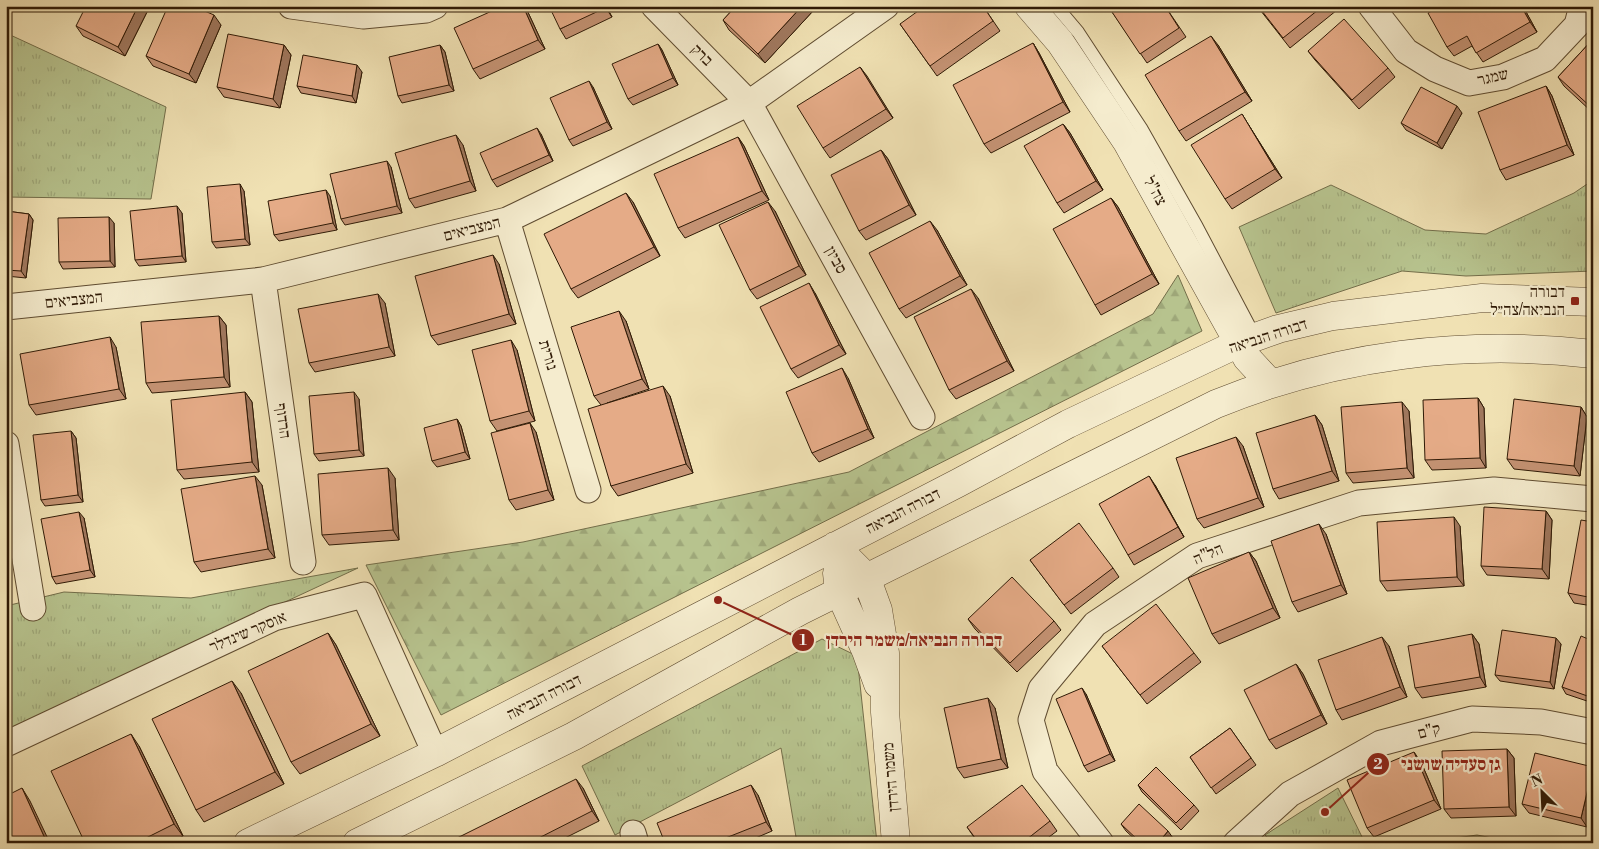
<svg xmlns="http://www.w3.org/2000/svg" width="1599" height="849" viewBox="0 0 1599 849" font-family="'Libre Bodoni','Frank Ruhl Libre',serif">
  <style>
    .forest { fill: url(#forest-firs); stroke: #736e4a }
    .park { fill: url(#park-tufts); stroke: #736e4a }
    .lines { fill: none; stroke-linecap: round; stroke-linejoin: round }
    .service-casing { stroke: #5f4c31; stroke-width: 14 }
    .minor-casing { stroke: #5f4c31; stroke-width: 27 }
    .tertiary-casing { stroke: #5f4c31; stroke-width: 29 }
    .service { stroke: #f5ecce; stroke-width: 12 }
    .minor { stroke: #f5ecce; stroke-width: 25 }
    .tertiary { stroke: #f5ecce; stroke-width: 28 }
    .wall { fill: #c59374; stroke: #2f1a06 }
    .shaded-wall { fill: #a0785e; stroke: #2f1a06 }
    .building { fill: #e5ab87; stroke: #2f1a06 }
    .poi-dot { fill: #8f2418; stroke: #f5ecce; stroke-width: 2 }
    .labels { text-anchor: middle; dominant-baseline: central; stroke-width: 4.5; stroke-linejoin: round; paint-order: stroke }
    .street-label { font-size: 16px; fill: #2f1a06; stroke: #f5ecce }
    .poi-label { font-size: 16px; fill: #2f1a06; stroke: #f5ecce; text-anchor: end }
    .leader { fill: none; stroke: #8f2418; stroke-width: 2 }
    .callout-dot { fill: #8f2418; stroke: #f5ecce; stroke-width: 2 }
    .mark-label { font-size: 15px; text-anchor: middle; font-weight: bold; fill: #fff }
    .callout-label { font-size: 18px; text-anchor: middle; font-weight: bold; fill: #8f2418; stroke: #f5ecce; stroke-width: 4.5; stroke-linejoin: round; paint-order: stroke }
  </style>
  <defs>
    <pattern id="forest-firs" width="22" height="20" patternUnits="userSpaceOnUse" patternTransform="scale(1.25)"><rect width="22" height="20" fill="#b7c38e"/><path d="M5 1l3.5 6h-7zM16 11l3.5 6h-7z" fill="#9ea779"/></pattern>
    <pattern id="park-tufts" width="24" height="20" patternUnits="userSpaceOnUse" patternTransform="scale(1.25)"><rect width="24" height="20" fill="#b7c38e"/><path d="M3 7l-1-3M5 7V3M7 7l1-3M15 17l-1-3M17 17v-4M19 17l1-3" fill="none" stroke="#9ea779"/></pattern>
  </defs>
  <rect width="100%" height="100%" fill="#f0e1b3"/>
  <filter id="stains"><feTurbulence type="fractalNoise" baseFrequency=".004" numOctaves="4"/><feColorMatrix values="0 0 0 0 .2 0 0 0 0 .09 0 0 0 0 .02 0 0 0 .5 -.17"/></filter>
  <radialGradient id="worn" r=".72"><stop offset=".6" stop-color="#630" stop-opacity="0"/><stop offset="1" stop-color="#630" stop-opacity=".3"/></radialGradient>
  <path class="forest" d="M1178,275L1202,331L441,715L366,565L523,542L849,472L1153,314Z"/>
  <path class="park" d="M6,33L166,107L151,199L6,197Z
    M1593,180V271L1466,276L1402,271L1276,313L1239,227L1331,185L1425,230L1486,234L1574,193Z
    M358,568L6,732V606L64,592L191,598Z
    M822,639L857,656L877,843H797L781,748L615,835L582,766Z
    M1338,788L1365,843H1272L1265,835Z
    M1477,835L1518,843H1426L1427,842Z"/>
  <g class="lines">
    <defs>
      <path id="service" d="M1056,6L1078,32L1141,128L1197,227L1255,337"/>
      <path id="minor" d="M291,6L363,16L426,10L435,6
        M654,6L749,103L922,417
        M1371,6L1406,51L1435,69L1469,83L1503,77L1545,59L1577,25L1582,6
        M507,220L588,490
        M263,280L303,562
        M6,307L263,280L507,220L749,103L886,6
        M6,444L33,608
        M6,744L274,618L364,595L435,753
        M633,833L636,843
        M1101,843L1045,771L1031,720L1041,689L1095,624L1197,556L1359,503L1494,490L1593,499
        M1236,843L1290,794L1381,743L1472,719L1541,722L1593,732"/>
      <path id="tertiary" d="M1029,6L1060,42L1127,142L1247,358L1270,383
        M835,546L866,577L878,610L885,653V712L896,843
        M837,573L839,591L866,651L878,684
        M248,843L435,753L958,483L1068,424L1239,343L1278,329L1333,316L1482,298L1593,302
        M357,843L574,736L800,611L1216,404C1336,355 1465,339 1593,354"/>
    </defs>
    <use href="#service" class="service-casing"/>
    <use href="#minor" class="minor-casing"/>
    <use href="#tertiary" class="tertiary-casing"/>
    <use href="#service" class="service"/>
    <use href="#minor" class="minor"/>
    <use href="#tertiary" class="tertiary"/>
  </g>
  <path class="wall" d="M57,6H66L65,10Z
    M150,6L125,56L83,36L76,26Z
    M606,6L612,17L566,39L560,29Z
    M736,6H810L813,11L765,63L729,30L723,20Z
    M983,6L1000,31L937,76L900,24Z
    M1108,6H1165L1186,37L1147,63Z
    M1257,6H1342L1290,48Z
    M1441,6H1532L1525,10L1537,32L1483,62L1472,46L1454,56L1447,47Z
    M526,8L545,49L480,79L473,69Z
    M221,25L196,83L153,66L146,56Z
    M1593,39V113L1564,86L1558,77Z
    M1033,43L1039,53L1070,112L991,153L984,144Z
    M658,44L662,50L678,85L633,105L628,99Z
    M284,45L291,55L280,108L224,97L217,87Z
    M440,45L445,52L454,91L402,103L398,96Z
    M1218,45L1252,101L1186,141L1179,131Z
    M1308,51L1388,68L1395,77L1359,109L1315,60Z
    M860,67L893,118L830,158L823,148Z
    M362,72L356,103L301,93L297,86Z
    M1546,86L1552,96L1574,155L1506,180L1500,170Z
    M593,87L612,129L573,146L569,140Z
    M1462,113L1442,149L1406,130L1401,123Z
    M1063,124L1070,133L1103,190L1064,213L1057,203Z
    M1248,124L1282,178L1232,209L1225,199Z
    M541,134L553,161L497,187L492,180Z
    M738,137L744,146L769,200L685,238L678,228Z
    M463,145L476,191L415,208L409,199Z
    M881,150L888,159L916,215L866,240L859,231Z
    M391,167L402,213L345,225L341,219Z
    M244,191L250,245L216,248L212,242Z
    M330,196L337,230L279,241L274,235Z
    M1111,198L1118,207L1159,284L1101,315L1095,305Z
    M633,202L660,256L578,298L571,289Z
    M6,211L29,214L33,220L26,278L6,276Z
    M775,211L806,275L757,299L750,290Z
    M182,213L186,262L139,266L135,260Z
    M114,223L115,267L63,269L59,262Z
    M937,230L967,285L906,318L899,309Z
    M499,264L516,324L438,345L431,336Z
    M815,293L846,354L798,378L791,369Z
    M978,298L1014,371L956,399L949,390Z
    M385,303L395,356L315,372L309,363Z
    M219,316L226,325L230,387L152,393L146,383Z
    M626,321L649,389L607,403L670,396L693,473L618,496L611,486L601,405L594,396Z
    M116,347L126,399L36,415L29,405Z
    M517,350L535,421L497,431L490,421Z
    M848,378L874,438L819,462L812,453Z
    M245,392L252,402L259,472L184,479L177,470Z
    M1478,398L1484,408L1486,468L1432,470L1425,460Z
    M359,399L364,456L319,461L314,454Z
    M1581,407L1587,417L1580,476L1514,469L1507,459Z
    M1409,411L1414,478L1353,483L1346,473Z
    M1315,415L1322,425L1339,481L1279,499L1273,489Z
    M457,419L461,426L470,459L437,467L432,461Z
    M71,431L76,438L83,502L45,506L41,500Z
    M536,432L554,500L516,510L509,500Z
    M1243,446L1264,507L1204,528L1197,519Z
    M395,478L399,540L329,545L322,535Z
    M262,485L275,558L201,572L194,562Z
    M1155,485L1184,537L1134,565L1128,555Z
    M1546,511L1552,520L1549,579L1487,575L1481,566Z
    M84,518L95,577L56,584L52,577Z
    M1593,522V606L1574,603L1568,593Z
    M1460,526L1464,586L1387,591L1380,581Z
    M1326,534L1347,594L1298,612L1292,602Z
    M1249,552L1256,561L1280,618L1219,644L1212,634Z
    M1030,560L1113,568L1119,577L1071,614Z
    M968,619L1054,621L1061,630L1017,672L975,629Z
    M328,633L336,645L380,736L300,774L291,762Z
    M1472,634L1479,644L1486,687L1422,698L1415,688Z
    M1593,641V703L1566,694L1562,687Z
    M1561,644L1554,689L1500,681L1495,675Z
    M1102,646L1194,653L1201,662L1147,704Z
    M1389,646L1407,697L1342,720L1336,710Z
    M1296,664L1303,674L1327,724L1276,749L1269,740Z
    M241,693L284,784L204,822L196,810Z
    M1086,694L1115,761L1088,772L1084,766Z
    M995,708L1008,768L964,778L957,768Z
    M1230,728L1256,765L1216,794L1190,757Z
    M139,746L183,836L170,843H85Z
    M1507,749L1514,758L1516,816L1451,818L1444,809Z
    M1421,762L1441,809L1374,837L1367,828Z
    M1593,767L1587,827L1529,813L1522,804Z
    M1138,785L1194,805L1199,811L1181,830L1142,792Z
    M583,788L599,821L555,843H447Z
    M758,795L772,831L744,843H665Z
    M1050,821L1057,831L1041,843H978L967,827Z
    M1121,824L1173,838L1168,843H1139L1126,831Z"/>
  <path class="shaded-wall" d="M138,6H150L125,56L118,47Z
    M523,6H525L526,8L545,49L538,40Z
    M604,6H606L612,17Z
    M802,6H810L813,11L765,63L758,54Z
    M1521,6L1525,10L1537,32L1530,22Z
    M214,15L221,25L196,83L189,74Z
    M1211,36L1218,45L1252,101L1245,92Z
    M1033,43L1039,53L1070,112L1063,102Z
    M658,44L662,50L678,85L673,78Z
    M284,45L291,55L280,108L273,99Z
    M440,45L445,52L454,91L449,85Z
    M357,65L362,72L356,103L352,96Z
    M860,67L867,76L893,118L886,109Z
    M589,81L593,87L612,129L607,122Z
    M1546,86L1552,96L1574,155L1567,145Z
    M1457,106L1462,113L1442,149L1437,143Z
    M1242,114L1248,124L1282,178L1275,169Z
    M1063,124L1070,133L1103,190L1096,181Z
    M537,128L541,134L553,161L549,155Z
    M456,135L463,145L476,191L470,181Z
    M738,137L744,146L769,200L762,191Z
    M881,150L888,159L916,215L909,205Z
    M387,161L391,167L402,213L397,206Z
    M240,184L244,191L250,245L245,239Z
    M326,190L330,196L337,230L333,223Z
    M626,193L633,202L660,256L654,247Z
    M1111,198L1118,207L1159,284L1152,274Z
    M768,202L775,211L806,275L799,266Z
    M177,206L182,213L186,262L182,256Z
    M29,214L33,220L26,278L21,271Z
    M109,217L114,223L115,267L110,261Z
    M930,221L937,230L967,285L960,276Z
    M493,255L499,264L516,324L509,314Z
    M809,283L815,293L846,354L839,345Z
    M971,289L978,298L1014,371L1007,361Z
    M378,294L385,303L395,356L389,347Z
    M619,311L626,321L649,389L642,379Z
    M219,316L226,325L230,387L224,377Z
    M110,337L116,347L126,399L119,389Z
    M511,340L517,350L535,421L529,411Z
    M842,368L848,378L874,438L868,429Z
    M663,386L670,396L693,473L686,464Z
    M245,392L252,402L259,472L252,462Z
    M354,392L359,399L364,456L359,450Z
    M1478,398L1484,408L1486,468L1480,458Z
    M1402,402L1409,411L1414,478L1407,468Z
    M1581,407L1587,417L1580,476L1574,466Z
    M1315,415L1322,425L1339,481L1332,471Z
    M457,419L461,426L470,459L465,452Z
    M530,423L536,432L554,500L548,490Z
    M71,431L76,438L83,502L78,495Z
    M1236,437L1243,446L1264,507L1258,498Z
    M388,468L395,478L399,540L393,530Z
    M255,476L262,485L275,558L268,549Z
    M1149,476L1155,485L1184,537L1178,527Z
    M1546,511L1552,520L1549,579L1542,569Z
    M79,512L84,518L95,577L90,570Z
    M1454,517L1460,526L1464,586L1457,577Z
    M1319,524L1326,534L1347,594L1341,585Z
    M1249,552L1256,561L1280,618L1273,608Z
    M328,633L336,645L380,736L371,724Z
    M1472,634L1479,644L1486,687L1480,677Z
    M1382,637L1389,646L1407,697L1400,687Z
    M1556,638L1561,644L1554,689L1550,682Z
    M1296,664L1303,674L1327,724L1321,715Z
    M232,681L241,693L284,784L275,772Z
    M1082,688L1086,694L1115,761L1110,754Z
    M988,698L995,708L1008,768L1001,759Z
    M131,734L139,746L183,836L174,824Z
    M1507,749L1514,758L1516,816L1509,807Z
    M1414,752L1421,762L1441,809L1434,800Z
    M1593,768V805L1587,827L1581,818Z
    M576,779L583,788L599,821L592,811Z
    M751,785L758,795L772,831L766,822Z
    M22,788L30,801L50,843H47Z
    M1168,831L1173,838L1168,843H1158Z"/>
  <path class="building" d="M86,6H138L118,47L76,26Z
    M168,6H193L214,15L189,74L146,56Z
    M503,6H523L538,40L473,69L454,28Z
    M549,6H604L605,8L560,29Z
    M736,6H802L758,54L723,20Z
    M925,6H983L993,21L930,66L900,24Z
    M1108,6H1165L1179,28L1140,54Z
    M1258,6H1323L1283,38Z
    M1441,6H1521L1530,22L1476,53L1467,36L1447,47L1428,13Z
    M1344,19L1388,68L1352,100L1308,51Z
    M228,34L284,45L273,99L217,87Z
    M1211,36L1245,92L1179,131L1145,75Z
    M1593,39V109L1558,77Z
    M1033,43L1063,102L984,144L953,85Z
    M658,44L673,78L628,99L612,64Z
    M440,45L449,85L398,96L389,57Z
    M303,55L357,65L352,96L297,86Z
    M860,67L886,109L823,148L797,106Z
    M589,81L607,122L569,140L550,98Z
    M1546,86L1567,145L1500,170L1478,112Z
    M1421,87L1457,106L1437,143L1401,123Z
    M1242,114L1275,169L1225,199L1191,145Z
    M1063,124L1096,181L1057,203L1024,146Z
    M537,128L549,155L492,180L480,153Z
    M456,135L470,181L409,199L395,153Z
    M738,137L762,191L678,228L654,174Z
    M881,150L909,205L859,231L831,175Z
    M387,161L397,206L341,219L330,174Z
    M240,184L245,239L212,242L207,187Z
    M326,190L333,223L274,235L268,201Z
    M626,193L654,247L571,289L544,234Z
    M1111,198L1152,274L1095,305L1053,229Z
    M768,202L799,266L750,290L719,225Z
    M177,206L182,256L135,260L130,211Z
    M6,211L29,214L21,271L6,270Z
    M109,217L110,261L59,262L58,218Z
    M930,221L960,276L899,309L869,253Z
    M493,255L509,314L431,336L415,276Z
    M809,283L839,345L791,369L760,307Z
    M971,289L1007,361L949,390L914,317Z
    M378,294L389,347L309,363L298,309Z
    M619,311L642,379L594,396L571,327Z
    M219,316L224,377L146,383L141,322Z
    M110,337L119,389L29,405L20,354Z
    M511,340L529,411L490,421L472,350Z
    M842,368L868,429L812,453L786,392Z
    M663,386L686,464L611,486L588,409Z
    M245,392L252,462L177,470L171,400Z
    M354,392L359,450L314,454L309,396Z
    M1478,398L1480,458L1425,460L1423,400Z
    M1514,399L1581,407L1574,466L1507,459Z
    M1402,402L1407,468L1346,473L1341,407Z
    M1315,415L1332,471L1273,489L1256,433Z
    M457,419L465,452L432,461L424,428Z
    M530,423L548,490L509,500L491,433Z
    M71,431L78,495L41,500L33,435Z
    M1236,437L1258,498L1197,519L1176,458Z
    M388,468L393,530L322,535L318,474Z
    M255,476L268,549L194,562L181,489Z
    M1149,476L1178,527L1128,555L1099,504Z
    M1484,507L1546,511L1542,569L1481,566Z
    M79,512L90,570L52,577L41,519Z
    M1454,517L1457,577L1380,581L1377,522Z
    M1581,520L1593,522V598L1568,593Z
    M1079,523L1113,568L1064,605L1030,560Z
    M1319,524L1341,585L1292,602L1271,541Z
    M1249,552L1273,608L1212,634L1188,578Z
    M1012,577L1054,621L1010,663L968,619Z
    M1156,604L1194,653L1140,695L1102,646Z
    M1502,630L1556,638L1550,682L1495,675Z
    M328,633L371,724L291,762L248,671Z
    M1472,634L1480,677L1415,688L1408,646Z
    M1581,636L1593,641V698L1562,687Z
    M1382,637L1400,687L1336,710L1318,660Z
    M1296,664L1321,715L1269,740L1244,690Z
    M232,681L275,772L196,810L152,719Z
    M1082,688L1110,754L1084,766L1056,699Z
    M988,698L1001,759L957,768L944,708Z
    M1230,728L1251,758L1211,788L1190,757Z
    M131,734L174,824L136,843H85L51,771Z
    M1507,749L1509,807L1444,809L1442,751Z
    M1414,752L1434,800L1367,828L1347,780Z
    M1535,753L1593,767L1581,818L1522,804Z
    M1156,767L1194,805L1176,823L1138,785Z
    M576,779L592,811L529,843H447Z
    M751,785L766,822L713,843H665L657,823Z
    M1022,785L1050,821L1022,843H979L967,827Z
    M22,788L47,843H6V796Z
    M1139,804L1168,831L1158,843H1141L1121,824Z"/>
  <rect class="poi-dot" x="1570" y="296" width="10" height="10" rx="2.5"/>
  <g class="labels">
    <g class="street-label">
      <text transform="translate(702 55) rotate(45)">ברק</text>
      <text transform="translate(1493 77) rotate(-13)">שמגר</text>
      <text transform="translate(1155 191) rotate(61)">צה"ל</text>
      <text transform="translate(472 229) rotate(-14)">המצביאים</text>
      <text transform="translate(836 260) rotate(61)">סביון</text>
      <text transform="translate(74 300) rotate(-6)">המצביאים</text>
      <text transform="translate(1268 336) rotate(-18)">דבורה הנביאה</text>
      <text transform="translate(548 355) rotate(73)">נורית</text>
      <text transform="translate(283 421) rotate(82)">הרדוף</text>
      <text transform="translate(903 511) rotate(-27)">דבורה הנביאה</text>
      <text transform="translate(1208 554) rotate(-23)">הל"ה</text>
      <text transform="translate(248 632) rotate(-23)">אוסקר שינדלר</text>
      <text transform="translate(544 697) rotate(-27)">דבורה הנביאה</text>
      <text transform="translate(1429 731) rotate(-15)">ק"ם</text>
      <text transform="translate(891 777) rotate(-95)">משמר הירדן</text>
    </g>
    <g class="poi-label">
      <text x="1565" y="292">דבורה<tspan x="1565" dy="18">הנביאה/צה״ל</tspan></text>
    </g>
  </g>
  <path class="leader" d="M718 600L803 640M1325 812L1378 764"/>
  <g class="callout-dot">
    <circle cx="718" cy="600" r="5"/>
    <circle cx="1325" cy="812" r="5"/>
    <circle cx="803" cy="640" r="12"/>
    <circle cx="1378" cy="764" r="12"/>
  </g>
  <g class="mark-label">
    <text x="803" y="645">1</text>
    <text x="1378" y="769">2</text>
  </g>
  <g class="callout-label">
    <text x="914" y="646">דבורה הנביאה/משמר הירדן</text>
    <text x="1451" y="770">גן סעדיה שושני</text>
  </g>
  <rect width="1599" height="849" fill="none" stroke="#f0e1b3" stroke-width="25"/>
  <rect x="8" y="8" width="1584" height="834" fill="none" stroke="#2f1a06" stroke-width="2.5"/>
  <rect x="12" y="12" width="1574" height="824" fill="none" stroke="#2f1a06"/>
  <g transform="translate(1542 792) rotate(336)" stroke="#f5ecce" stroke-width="4" paint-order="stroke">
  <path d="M0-4L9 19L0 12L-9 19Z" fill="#2f1a06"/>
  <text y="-8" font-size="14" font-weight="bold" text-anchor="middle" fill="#2f1a06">N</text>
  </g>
  <rect width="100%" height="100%" filter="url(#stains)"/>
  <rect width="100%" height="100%" fill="url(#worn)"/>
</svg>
